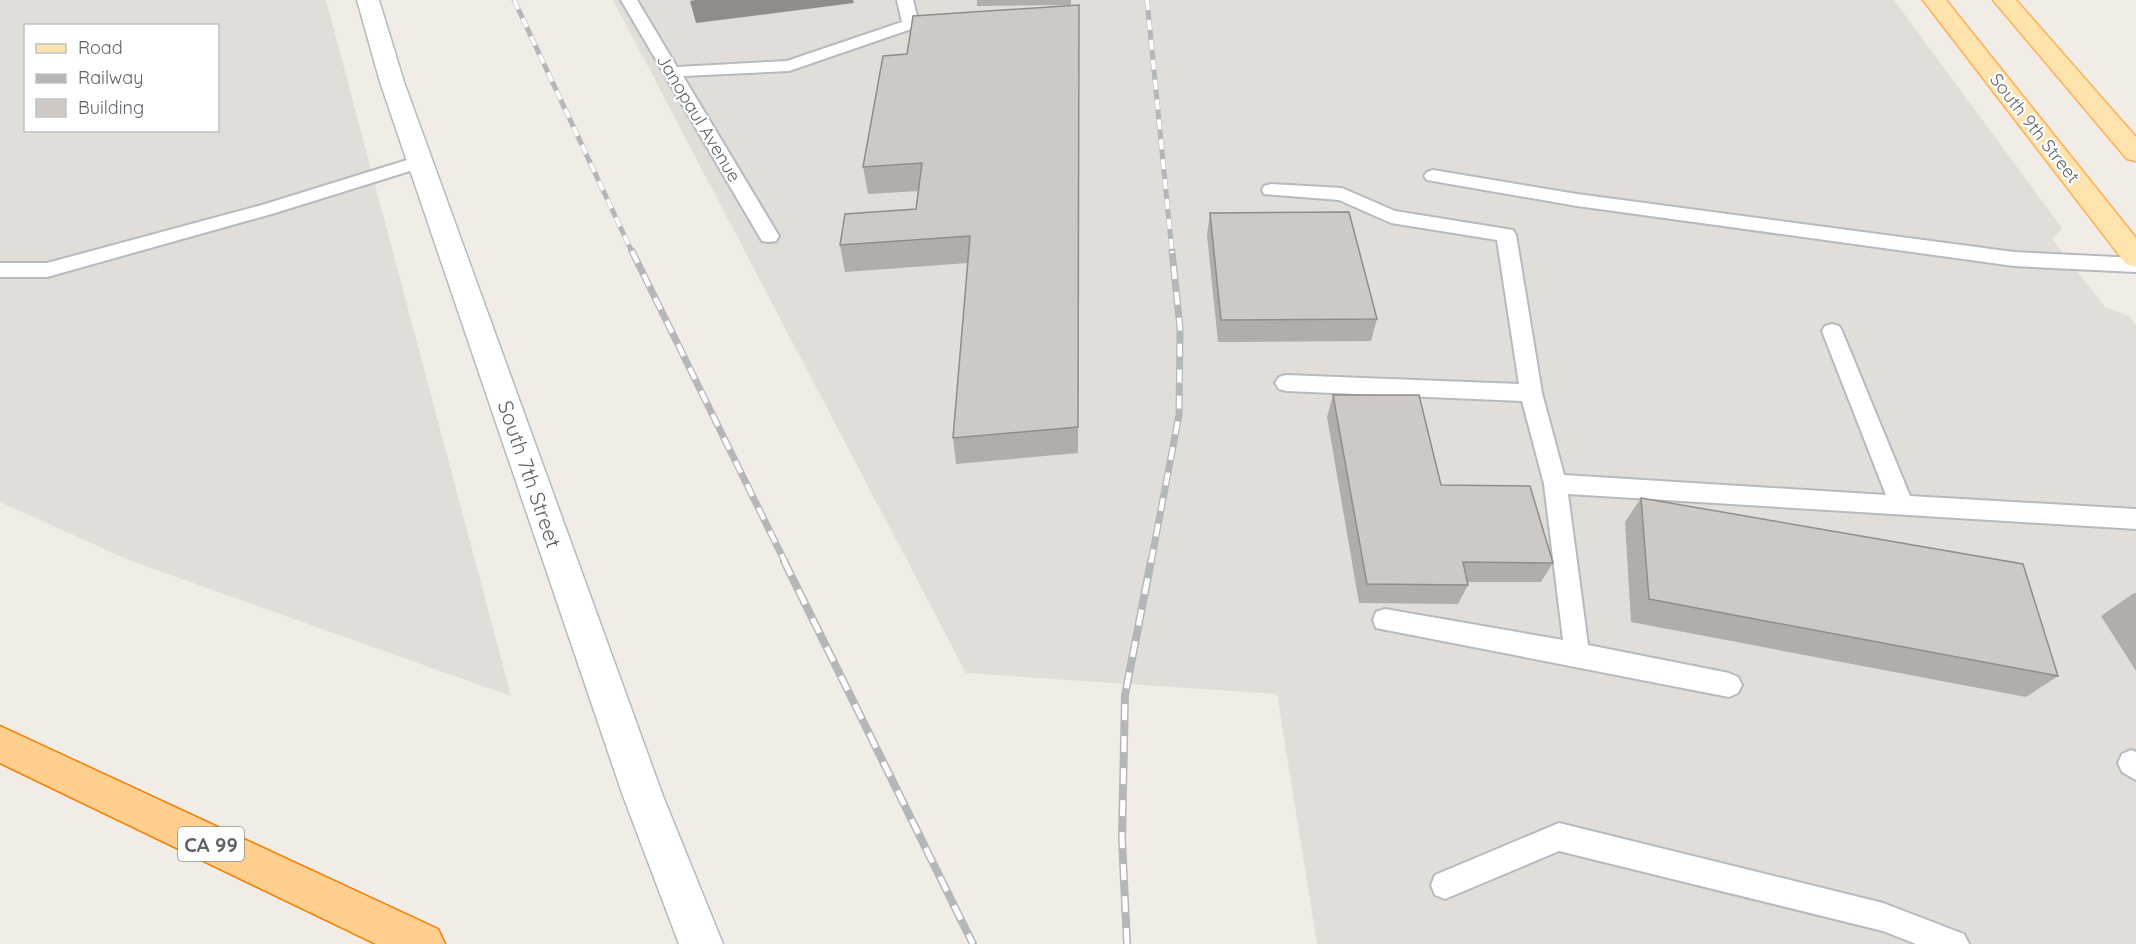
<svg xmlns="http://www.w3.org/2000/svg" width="2136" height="944" viewBox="0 0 2136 944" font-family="Quicksand,sans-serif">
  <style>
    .industrial { fill: #e1deda; fill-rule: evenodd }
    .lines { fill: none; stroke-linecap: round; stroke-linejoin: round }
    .service-casing { stroke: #b6babd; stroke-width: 4 }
    .tertiary-casing { stroke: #b6babd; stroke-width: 3 }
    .primary-casing { stroke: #fcaf54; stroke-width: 3 }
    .motorway-casing { stroke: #f67e00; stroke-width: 3 }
    .service { fill: #fff; fill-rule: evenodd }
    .tertiary { fill: #fff; fill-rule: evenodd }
    .primary { fill: #ffe3ac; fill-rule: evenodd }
    .motorway { fill: #ffcf8e; fill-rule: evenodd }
    .rail-far2-casing { stroke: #b5b6b7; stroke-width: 5 }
    .rail-far1-casing { stroke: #b5b6b7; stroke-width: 7 }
    .rail-casing { stroke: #b5b6b7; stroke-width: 8 }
    .rail-far2 { stroke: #fff; stroke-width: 4; stroke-dasharray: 10; stroke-linecap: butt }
    .rail-far1 { stroke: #fff; stroke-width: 4.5; stroke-dasharray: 13; stroke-linecap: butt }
    .rail { stroke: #fff; stroke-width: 5; stroke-dasharray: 16; stroke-linecap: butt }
    .wall { fill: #b1ada9 }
    .shaded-wall { fill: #908d89 }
    .building { fill: #cec9c4; stroke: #908d89; stroke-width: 1.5 }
    .labels { text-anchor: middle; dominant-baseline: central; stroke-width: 4.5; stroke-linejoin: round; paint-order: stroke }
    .far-street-label { font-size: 18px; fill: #5d6367; stroke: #fff }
    .shield { fill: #fff; stroke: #8e9295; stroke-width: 1.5 }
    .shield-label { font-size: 20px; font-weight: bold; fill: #5d6367 }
    .street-label { font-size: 21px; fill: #5d6367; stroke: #fff }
  </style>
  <rect width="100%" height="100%" fill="#f1ece6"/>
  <path class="industrial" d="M0,0H326L511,696L131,561L0,502ZM26,26H218V130H26Z
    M613,0H1894L2062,228L2052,239L2105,307L2129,316L2136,325V944H1317L1277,694L966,673Z"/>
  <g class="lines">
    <defs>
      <path id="service" d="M621,0H637L677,67L787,61L902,22L897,0H913L919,24L917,27L789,71L683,76L779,236L776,241L769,242L762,241L759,236Z
        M420,156L426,158L429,162L426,166L275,213L47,277H0V263H47L262,205Z
        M1433,170L1577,194L2014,252L2136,258V272L2014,266L1577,206L1427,180L1424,176L1427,172Z
        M1271,184L1342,188L1395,211L1513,230L1516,235L1542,393L1564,475L1886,495L1822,331L1825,326L1832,324L1839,326L1842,331L1910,496L2136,509V529L1568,494L1588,645L1729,673L1738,677L1742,685L1738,693L1729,697L1376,628L1373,620L1376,612L1385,609L1563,640L1544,484L1522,401L1286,391L1279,389L1275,383L1279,377L1286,375L1519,384L1497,240L1391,223L1339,200L1264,194L1262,190L1264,186Z
        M2131,750L2136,752V780L2122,772L2118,763L2122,754Z
        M1559,823L1883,903L1964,934L1969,944H1916L1883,931L1559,851L1445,899L1435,895L1431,885L1435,875Z"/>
      <path id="tertiary" d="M357,0H379L404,82L663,796L723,944H679L623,796L380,82Z"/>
      <path id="primary" d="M1923,0H1946L2136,238V267L2126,264Z
        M1993,0H2016L2136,137V161L2127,159Z"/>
      <path id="motorway" d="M0,726L438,929L445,944H376L0,763Z"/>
    </defs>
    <use href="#service" class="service-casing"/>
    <use href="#tertiary" class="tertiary-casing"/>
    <use href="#primary" class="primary-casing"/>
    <use href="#motorway" class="motorway-casing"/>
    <use href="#service" class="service"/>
    <use href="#tertiary" class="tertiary"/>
    <use href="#primary" class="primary"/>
    <use href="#motorway" class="motorway"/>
    <defs>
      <path id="rail-far2" d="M514,0L632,252
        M1147,0L1172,252"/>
      <path id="rail-far1" d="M632,251L785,562
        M1151,562L1179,415L1180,328L1172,251"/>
      <path id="rail" d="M784,561L973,944
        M1127,944L1122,839L1125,695L1151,561"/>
    </defs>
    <use href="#rail-far2" class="rail-far2-casing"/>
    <use href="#rail-far1" class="rail-far1-casing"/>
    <use href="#rail" class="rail-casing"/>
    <use href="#rail-far2" class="rail-far2"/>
    <use href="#rail-far1" class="rail-far1"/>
    <use href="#rail" class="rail"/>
  </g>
  <path class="wall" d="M977,0H1071V5L977,6Z
    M1079,5L1078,453L956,464L953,438L968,263L845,272L840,245L916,209L918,191L868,194L863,167L907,54Z
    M1210,213L1377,319L1371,341L1218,342L1207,235Z
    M1333,395L1441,485L1553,563L1541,582H1467L1468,585L1458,604L1359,603L1327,417Z
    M1641,498L2058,676L2026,697L1631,622L1625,522Z
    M2134,593H2136V671L2101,616Z"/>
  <path class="shaded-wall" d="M695,0H853L854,3L696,23L690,1Z"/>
  <path class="building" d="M1079,5L1078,427L953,438L970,236L840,245L845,214L916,209L922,163L863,167L883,56L907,54L913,16Z
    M1349,212L1377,319L1221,320L1210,213Z
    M1333,395H1419L1441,485L1530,486L1553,563L1463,562L1468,585L1367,584Z
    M1641,498L2023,564L2058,676L1649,599Z"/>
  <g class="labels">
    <g class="far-street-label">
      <text transform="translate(699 118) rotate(59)">Janopaul Avenue</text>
      <text transform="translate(2035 128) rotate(52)">South 9th Street</text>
    </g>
    <rect class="shield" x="178" y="827" width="66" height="34" rx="4.5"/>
    <g class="shield-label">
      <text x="211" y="844">CA 99</text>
    </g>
    <g class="street-label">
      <text transform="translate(530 474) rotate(71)">South 7th Street</text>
    </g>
  </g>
  <rect x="24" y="24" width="195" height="108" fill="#ffffff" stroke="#bec1c2" stroke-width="1.5"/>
  <rect x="36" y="44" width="30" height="9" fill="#ffe3ac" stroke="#bec1c2" stroke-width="1.5"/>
  <text x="78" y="54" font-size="18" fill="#5d6367">Road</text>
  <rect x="36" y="74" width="30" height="9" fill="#b5b6b7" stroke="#bec1c2" stroke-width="1.5"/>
  <text x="78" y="84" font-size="18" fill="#5d6367">Railway</text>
  <rect x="36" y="99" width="30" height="18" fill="#cec9c4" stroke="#bec1c2" stroke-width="1.5"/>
  <text x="78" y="114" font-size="18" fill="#5d6367">Building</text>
</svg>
